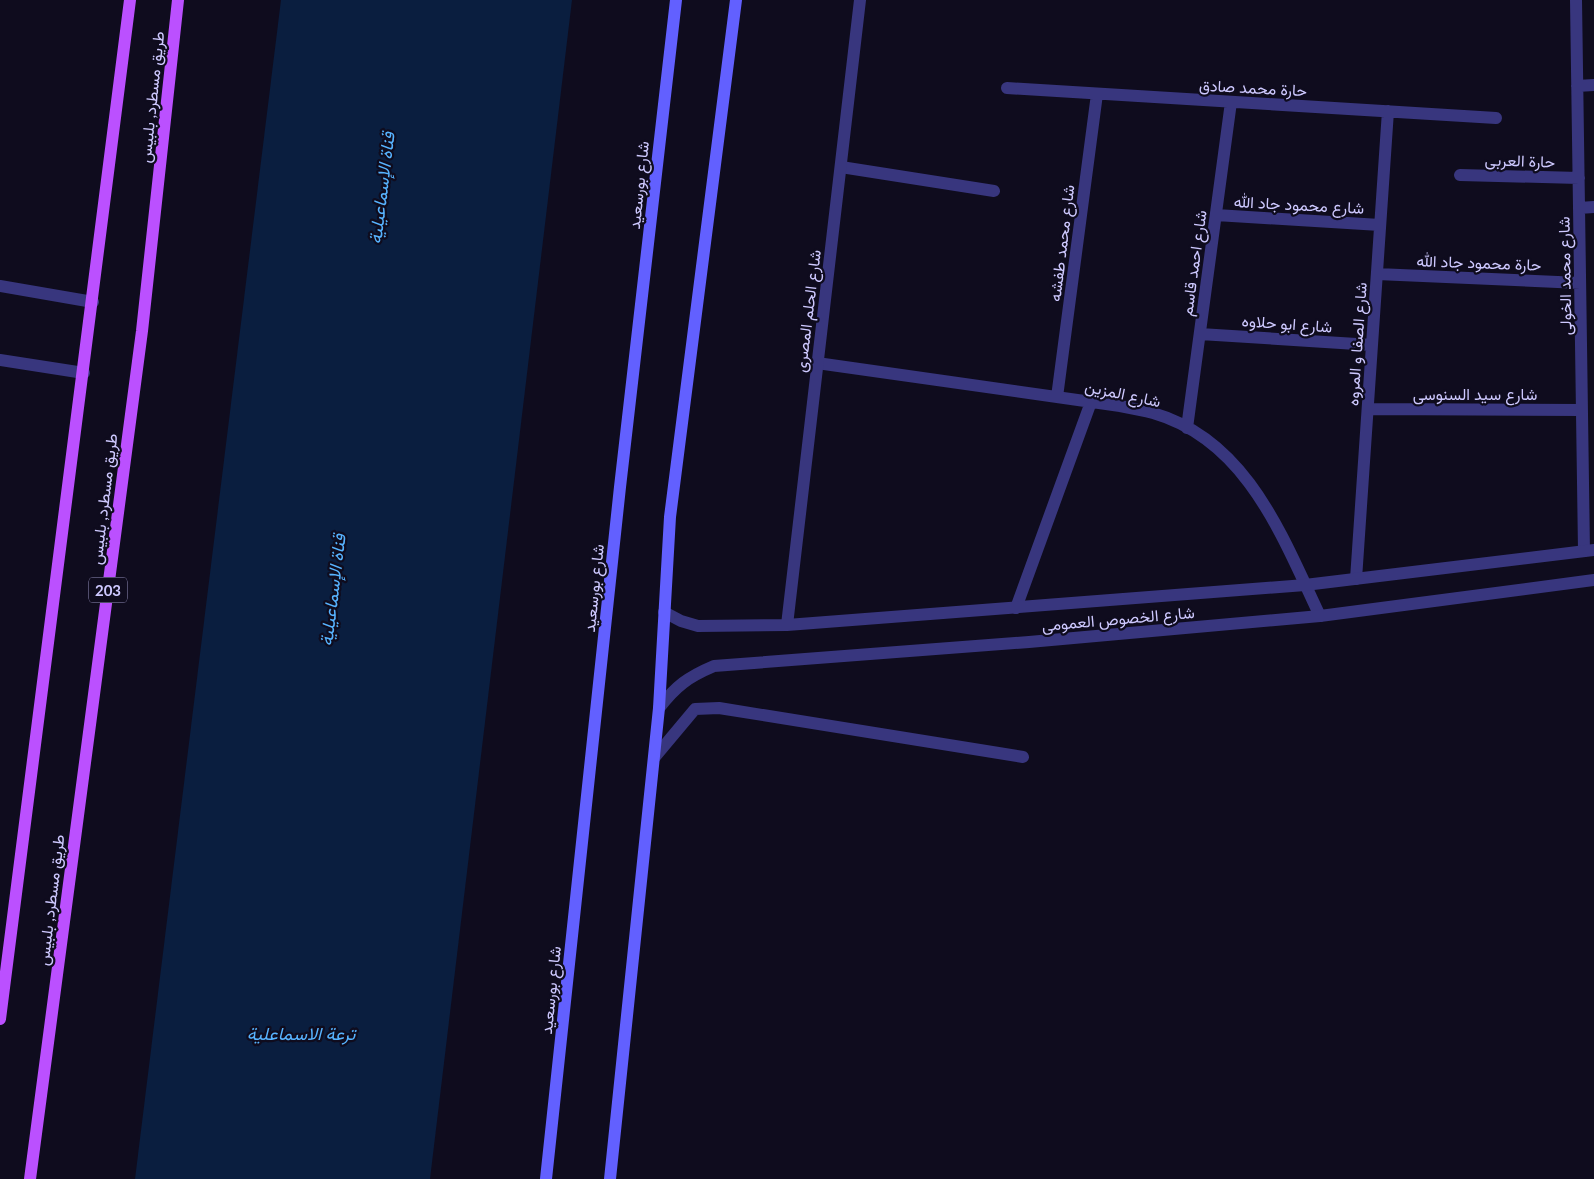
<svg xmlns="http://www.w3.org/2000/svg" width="1594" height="1179" viewBox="0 0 1594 1179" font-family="Lato,Vazirmatn,sans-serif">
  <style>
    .water { fill: #0a1e3f }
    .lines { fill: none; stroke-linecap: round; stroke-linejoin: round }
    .service { stroke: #38367e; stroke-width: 12 }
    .minor { stroke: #38367e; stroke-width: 12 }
    .tertiary { stroke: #38367e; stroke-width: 12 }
    .secondary { stroke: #6260ff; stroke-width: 12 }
    .primary { stroke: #bb50ff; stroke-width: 12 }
    .labels { text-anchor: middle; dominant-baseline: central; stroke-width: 4.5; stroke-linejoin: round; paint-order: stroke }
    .shield { fill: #0f0c1e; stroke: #9590bc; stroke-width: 1 }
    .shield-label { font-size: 15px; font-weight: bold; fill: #cec9ff }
    .street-label { font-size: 16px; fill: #cec9ff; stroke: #0f0c1e }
    .water-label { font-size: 18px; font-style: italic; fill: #57b3ff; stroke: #0f0c1e }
  </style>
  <rect width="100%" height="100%" fill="#0f0c1e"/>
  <path class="water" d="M281,0H572L430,1179H135Z"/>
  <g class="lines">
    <path class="service" d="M841,167L994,191
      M0,286L93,302
      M0,360L84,373
      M654,758L695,709L719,708L1023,757"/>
    <path class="minor" d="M1576,0L1584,551
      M1577,86L1594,85
      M1007,88L1496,118
      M1460,175L1579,178
      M1579,208L1594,207
      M1216,215L1380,225
      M1377,274L1580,283
      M1200,334L1372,345
      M817,363L1120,406C1131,408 1142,410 1153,413C1247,440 1282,536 1320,616
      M1057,397L1097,94
      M1368,409L1582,410
      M1187,428L1231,102
      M1356,579L1388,111
      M1016,608L1091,402"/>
    <path class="tertiary" d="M664,612L681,621L698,626L787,625L1305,585L1594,550
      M787,625L860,0
      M659,708C676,686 688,677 714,666L1029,642L1320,616L1594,580"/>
    <path class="secondary" d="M546,1179L620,487L676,0
      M610,1179L659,708L670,517L736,0"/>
    <path class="primary" d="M0,1019L130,0
      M30,1179L142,331L178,0"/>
  </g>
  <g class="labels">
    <rect class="shield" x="89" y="577.5" width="38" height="25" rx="4"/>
    <g class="shield-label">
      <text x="108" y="590">203</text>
    </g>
    <g class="street-label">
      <text transform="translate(1253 87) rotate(3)">حارة محمد صادق</text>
      <text transform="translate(151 97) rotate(-84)">طريق مسطرد, بلبيس</text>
      <text transform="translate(1520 160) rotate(2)">حارة العربى</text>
      <text transform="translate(638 185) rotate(-84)">شارع بورسعيد</text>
      <text transform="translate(1299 204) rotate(3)">شارع محمود جاد الله</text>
      <text transform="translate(1061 243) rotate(-83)">شارع محمد طفشه</text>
      <text transform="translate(1479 262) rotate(2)">حارة محمود جاد الله</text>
      <text transform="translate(1193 263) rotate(-82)">شارع احمد قاسم</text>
      <text transform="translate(1564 276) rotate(-91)">شارع محمد الخولى</text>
      <text transform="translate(807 311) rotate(-83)">شارع الحلم المصرى</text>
      <text transform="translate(1287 323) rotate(4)">شارع ابو حلاوه</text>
      <text transform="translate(1356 344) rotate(-86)">شارع الصفا و المروه</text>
      <text transform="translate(1123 393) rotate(12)">شارع المزين</text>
      <text x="1475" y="393">شارع سيد السنوسى</text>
      <text transform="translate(103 499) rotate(-83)">طريق مسطرد, بلبيس</text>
      <text transform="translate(593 588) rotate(-84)">شارع بورسعيد</text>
      <text transform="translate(1118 618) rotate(-5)">شارع الخصوص العمومى</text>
      <text transform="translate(50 900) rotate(-83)">طريق مسطرد, بلبيس</text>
      <text transform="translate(550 990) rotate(-84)">شارع بورسعيد</text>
    </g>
    <g class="water-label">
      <text transform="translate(381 188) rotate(-83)">قناة الإسماعيلية</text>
      <text transform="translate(332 590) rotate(-83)">قناة الإسماعيلية</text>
      <text x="301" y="1033">ترعة الاسماعلية</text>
    </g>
  </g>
</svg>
